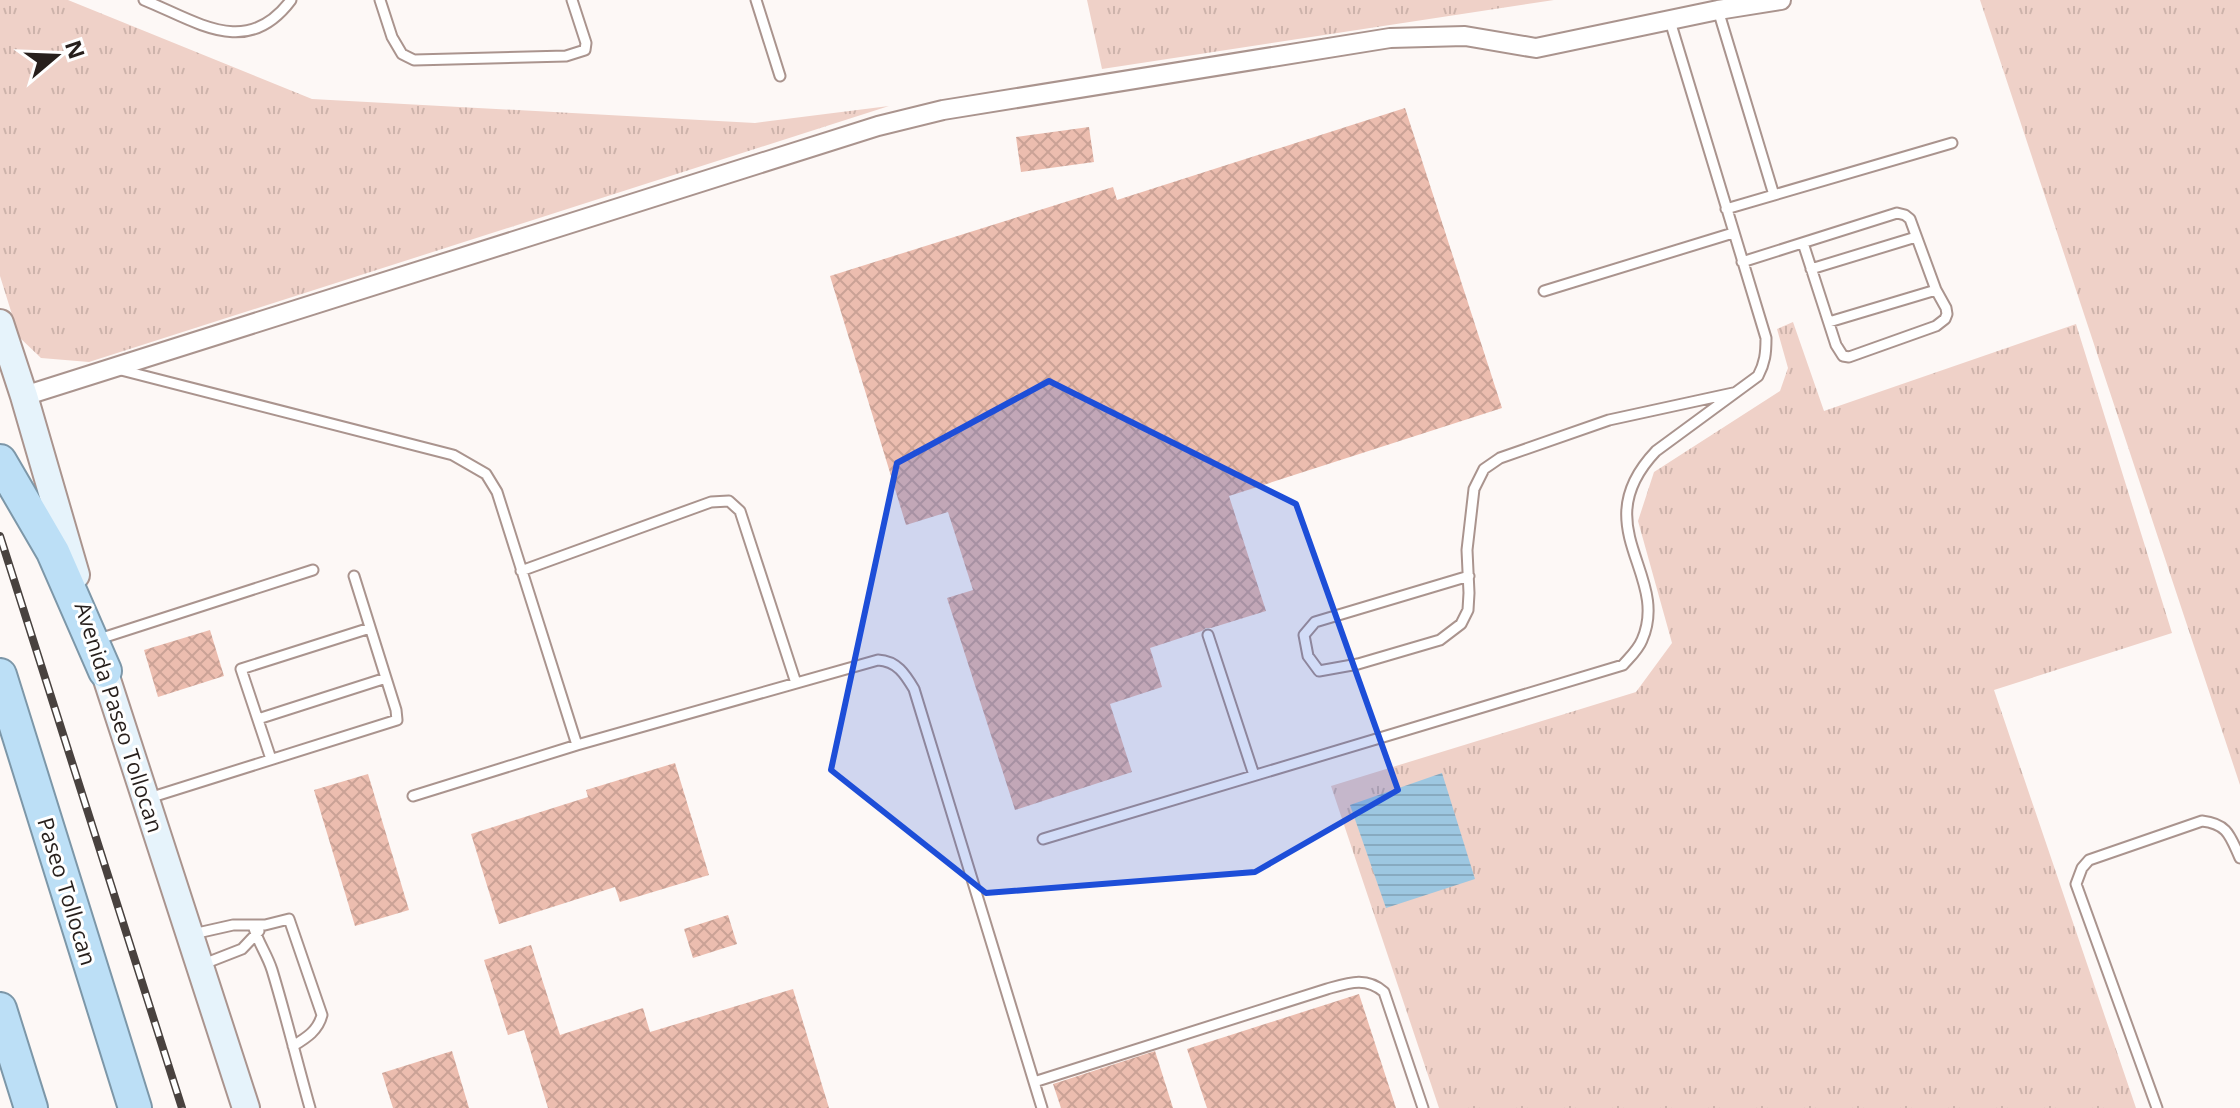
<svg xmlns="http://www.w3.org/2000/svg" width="2240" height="1108" viewBox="0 0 2240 1108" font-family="'Open Sans',sans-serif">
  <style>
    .grass { fill: url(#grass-tufts) }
    .water { fill: url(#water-rules) }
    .building { fill: url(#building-cross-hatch) }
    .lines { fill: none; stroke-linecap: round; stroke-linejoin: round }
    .service-casing { stroke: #aa948e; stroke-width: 13 }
    .minor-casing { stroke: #aa948e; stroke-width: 22 }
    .secondary-casing { stroke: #aa948e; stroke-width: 30 }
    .trunk-casing { stroke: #7d97a8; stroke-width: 36 }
    .service { stroke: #fff; stroke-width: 9 }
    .minor { stroke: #fff; stroke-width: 18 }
    .secondary { stroke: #e6f3fb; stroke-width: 26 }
    .trunk { stroke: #bcdff6; stroke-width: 32 }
    .rail-casing { stroke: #49423f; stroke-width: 8 }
    .rail { stroke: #fff; stroke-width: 5; stroke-dasharray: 15; stroke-linecap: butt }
    .marked { fill: #1d4ed8; fill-opacity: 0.2; stroke: #1d4ed8; stroke-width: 6; stroke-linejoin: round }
    .labels { text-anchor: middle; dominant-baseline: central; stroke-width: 6; stroke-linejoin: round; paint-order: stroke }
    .street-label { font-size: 22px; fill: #271f1c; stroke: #fff }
  </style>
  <defs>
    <pattern id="grass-tufts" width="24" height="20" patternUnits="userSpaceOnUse" patternTransform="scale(2)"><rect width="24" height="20" fill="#efd1c8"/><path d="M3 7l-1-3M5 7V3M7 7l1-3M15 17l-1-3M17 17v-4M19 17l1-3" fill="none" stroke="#cdb3ab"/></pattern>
    <pattern id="water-rules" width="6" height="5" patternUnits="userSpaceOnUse" patternTransform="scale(2)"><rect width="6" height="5" fill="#9dc7e1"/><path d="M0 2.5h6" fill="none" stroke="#87aac0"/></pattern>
    <pattern id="building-cross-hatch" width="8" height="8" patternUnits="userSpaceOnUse" patternTransform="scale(2)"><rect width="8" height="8" fill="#ecbdaf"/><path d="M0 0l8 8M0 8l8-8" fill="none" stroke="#caa296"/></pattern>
  </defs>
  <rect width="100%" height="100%" fill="#fdf8f6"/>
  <path class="grass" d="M0,0H68L312,99L755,123L889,106L89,362L41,358L19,337L0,276Z
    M1087,0H1554L1102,69Z
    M1980,0H2240V785Z
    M1793,322L1824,411L2076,324L2172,633L1994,690L2136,1108H1439L1331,786L1636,692L1672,643L1638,521L1654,472L1780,391L1788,368L1777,329Z"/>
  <path class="water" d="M1442,773L1475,879L1386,908L1350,805Z"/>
  <path class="building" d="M1405,108L1502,408L1229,496L1266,611L1211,628H1206L1202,631L1150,648L1162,687L1110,704L1132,772L1015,810L947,598L973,590L948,512L906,525L830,276L1113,187L1117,200Z
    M1089,127L1094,162L1021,172L1016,137Z
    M210,630L224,676L158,697L144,650Z
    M675,763L709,875L620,902L615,887L499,924L471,834L588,797L586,790Z
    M368,774L409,910L355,926L314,790Z
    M728,915L737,944L693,958L684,929Z
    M531,945L560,1035L643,1008L650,1032L793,989L829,1108H548L524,1030L508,1035L484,960Z
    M1359,994L1396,1108H1207L1187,1049Z
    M452,1051L469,1108H393L382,1073Z
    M1155,1051L1173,1108H1061L1053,1084Z"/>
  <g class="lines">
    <defs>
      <path id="service" d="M144,0C198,22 247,59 291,0
        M380,0L392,37L402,54L414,60L566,56L585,50L586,43L572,0
        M756,0L780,76
        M1718,10L1774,195
        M1726,209L1952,143
        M1742,262L1897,213L1905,215L1910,219L1936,290L1946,308L1947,314L1945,319L1936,326L1849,357L1843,356L1836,345L1803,243
        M1811,269L1916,237
        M1544,291L1733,233
        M1829,322L1936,290
        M121,370L453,455L486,474L497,492L577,745L878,660C897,661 905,674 914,689L1034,1082L1327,989C1348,983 1366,976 1384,992L1423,1108
        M521,571L711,502L729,501L740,511L796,683
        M1469,576L1315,622L1304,635L1308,656L1319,671L1358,664L1440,640L1461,624L1468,610L1469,593L1467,550L1474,489L1484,469L1500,458L1609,420L1733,393
        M1208,635L1254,775
        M99,639L313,570
        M258,719L386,678
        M271,759L241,669L370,628
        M413,796L577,745
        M149,798L397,720L396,710L354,576
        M1043,839L1623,665C1630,657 1638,650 1642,640C1671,574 1584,527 1656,451L1758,376C1765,363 1766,353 1766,338L1670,21
        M253,925C257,941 267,954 272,970C286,1016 297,1062 310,1108
        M193,934L233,925H265L289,919L322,1015C318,1031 306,1038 293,1046
        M201,965L242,949L259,931
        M1034,1082L1042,1108
        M2157,1108L2076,884L2082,868L2089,860L2202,821C2228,824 2230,836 2240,858"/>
      <path id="minor" d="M24,396L878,126L943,110L1390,38L1465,36L1536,48L1718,10L1781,0"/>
      <path id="secondary" d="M0,323L24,396L76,575
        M99,655L246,1108"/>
      <path id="trunk" d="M0,461L53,552L105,671
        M0,675L135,1108
        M0,1009L31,1108"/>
    </defs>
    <use href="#service" class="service-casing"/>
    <use href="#minor" class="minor-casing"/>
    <use href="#secondary" class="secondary-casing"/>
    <use href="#trunk" class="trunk-casing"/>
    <use href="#service" class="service"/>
    <use href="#minor" class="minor"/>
    <use href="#secondary" class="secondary"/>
    <use href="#trunk" class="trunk"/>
    <defs>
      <path id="rail" d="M0,536L182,1108"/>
    </defs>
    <use href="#rail" class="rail-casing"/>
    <use href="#rail" class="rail"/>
  </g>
  <path class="marked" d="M1049,381L1296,504L1398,790L1255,872L986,893L831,770L897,463Z"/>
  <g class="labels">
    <g class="street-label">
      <text transform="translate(120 717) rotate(72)">Avenida Paseo Tollocan</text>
      <text transform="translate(68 891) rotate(73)">Paseo Tollocan</text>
    </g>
  </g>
  <g transform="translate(56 56) rotate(71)" stroke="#ffffff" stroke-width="6" paint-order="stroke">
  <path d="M0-6L14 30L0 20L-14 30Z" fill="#271f1c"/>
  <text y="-12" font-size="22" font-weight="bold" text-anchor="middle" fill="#271f1c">N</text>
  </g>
</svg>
